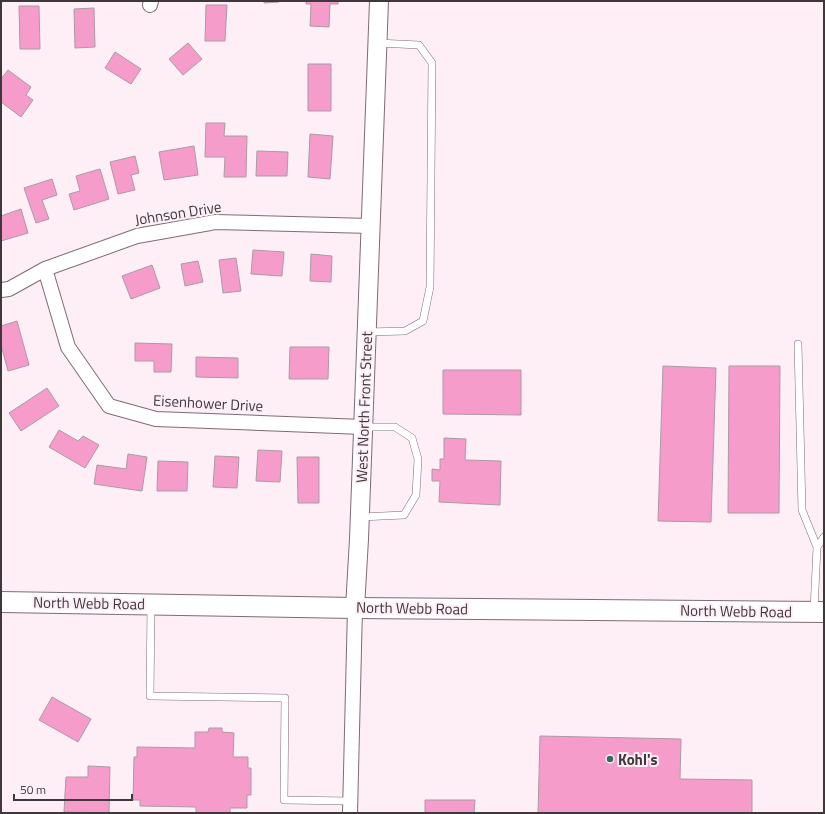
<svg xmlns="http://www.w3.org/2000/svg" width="825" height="814" viewBox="0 0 825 814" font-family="'Titillium Web',sans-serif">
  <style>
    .building { fill: #f59ccb; stroke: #ac9aa2 }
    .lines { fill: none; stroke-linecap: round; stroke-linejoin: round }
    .service-casing { stroke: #7d6c74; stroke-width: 8 }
    .minor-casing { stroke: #7d6c74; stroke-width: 16 }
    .tertiary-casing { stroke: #7d6c74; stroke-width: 20 }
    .secondary-casing { stroke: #7d6c74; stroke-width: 22 }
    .service { stroke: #fff; stroke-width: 7 }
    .minor { stroke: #fff; stroke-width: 14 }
    .tertiary { stroke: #fff; stroke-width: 18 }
    .secondary { stroke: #fff; stroke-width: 20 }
    .poi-dot { fill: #336e59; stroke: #feeef6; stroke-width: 1.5 }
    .labels { text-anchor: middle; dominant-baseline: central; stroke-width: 4; stroke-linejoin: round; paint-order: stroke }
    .street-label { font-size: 15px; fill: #3f383b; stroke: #feeef6 }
    .poi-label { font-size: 15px; font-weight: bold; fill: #3f383b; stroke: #feeef6; text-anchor: start }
  </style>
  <rect width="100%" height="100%" fill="#feeef6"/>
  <path class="building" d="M264,1H279V2L264,3Z
    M306,1H338V4H330L329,27L310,26L311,4H306Z
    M206,5H227L225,41H205Z
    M19,6H39L40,49H20Z
    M94,8L95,47L75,48L74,9Z
    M188,43L202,59L183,75L169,59Z
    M115,52L141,69L131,84L105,68Z
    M308,64H331V111H308Z
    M8,70L31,87L26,95L33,100L21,117L1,102V79Z
    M206,123H225L224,136H247L246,177H224L225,157H205Z
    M310,134L333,136L330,179L308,177Z
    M194,146L198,175L164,180L159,152Z
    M257,151L288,152L287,176H256Z
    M135,156L139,173L131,175L135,190L118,194L110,162Z
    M100,169L109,199L74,210L69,194L80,191L76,176Z
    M52,179L57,195L42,200L49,219L36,223L24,188Z
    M21,209L28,233L1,241V216Z
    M253,250L284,252L282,276L251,274Z
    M311,254L332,256L331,282L310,281Z
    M236,258L241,291L223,293L219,260Z
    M198,261L203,282L185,286L181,264Z
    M152,265L160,288L131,299L122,276Z
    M17,321L29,365L8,371L1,345V326Z
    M135,343L172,344L171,372H154V361H135Z
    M290,347H329L328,379H289Z
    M196,357L238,358V378L196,377Z
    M663,366L716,368L711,522L658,521Z
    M729,366H780L779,513H728Z
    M443,370H521V415L443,414Z
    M47,388L59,406L21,431L9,413Z
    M59,430L78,441L83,436L99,445L85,468L49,447Z
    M444,438L466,439L465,460L501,461L500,505L439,502L440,481H432V469L440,470V459H444Z
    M258,450L282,451L280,482L256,481Z
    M128,454L147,457L142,491L94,484L97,465L126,469Z
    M215,456L239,457L237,488L213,487Z
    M297,457H319V503H298Z
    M158,461L188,462L187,491H157Z
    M52,697L91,719L78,742L39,720Z
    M209,728H222V732L234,733L233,757H248V768H251V795H247V808H230V813H196V807L140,806V800H133L134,757H137V747L195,748V732H208Z
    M540,736L681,739L680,779L752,780V813H538Z
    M88,766L110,767L109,813L64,812L66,777H88Z
    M425,800H475L474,813H425Z"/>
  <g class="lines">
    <defs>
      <path id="service" d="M368,332L405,331L423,321L430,287L432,63L419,45L378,43
        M798,344L802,510L817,547L814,610
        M360,517L404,515L416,495L418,459L412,438L395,427H363
        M817,547L824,537
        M151,605L150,696L285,698L284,800L350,801"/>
      <path id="minor" d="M150,5L151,1
        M45,269L68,347L109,406L156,419L363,427
        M1,290L9,289L45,269L137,236L210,223L215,222L371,226
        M350,813L355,608"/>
      <path id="tertiary" d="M355,608L359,539L379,1"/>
      <path id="secondary" d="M1,602L355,608L824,612"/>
    </defs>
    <use href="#service" class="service-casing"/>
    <use href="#minor" class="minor-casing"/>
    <use href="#tertiary" class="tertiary-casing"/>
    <use href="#secondary" class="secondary-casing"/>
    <use href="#service" class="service"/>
    <use href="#minor" class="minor"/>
    <use href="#tertiary" class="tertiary"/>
    <use href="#secondary" class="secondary"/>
  </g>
  <circle class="poi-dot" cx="610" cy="759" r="4"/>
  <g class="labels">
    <g class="street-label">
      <text transform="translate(178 213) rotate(-9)">Johnson Drive</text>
      <text transform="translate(208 403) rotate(3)">Eisenhower Drive</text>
      <text transform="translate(364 407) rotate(-88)">West North Front Street</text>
      <text transform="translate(89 603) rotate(1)">North Webb Road</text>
      <text transform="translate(412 608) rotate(1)">North Webb Road</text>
      <text transform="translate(736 611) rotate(1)">North Webb Road</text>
    </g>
    <g class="poi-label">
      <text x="618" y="759">Kohl's</text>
    </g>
  </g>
  <rect width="825" height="814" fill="none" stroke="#3f383b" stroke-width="4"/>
  <path d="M14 794v6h118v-6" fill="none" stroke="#3f383b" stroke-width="2"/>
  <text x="20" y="794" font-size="12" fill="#3f383b" stroke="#feeef6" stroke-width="3" paint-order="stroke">50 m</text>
</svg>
